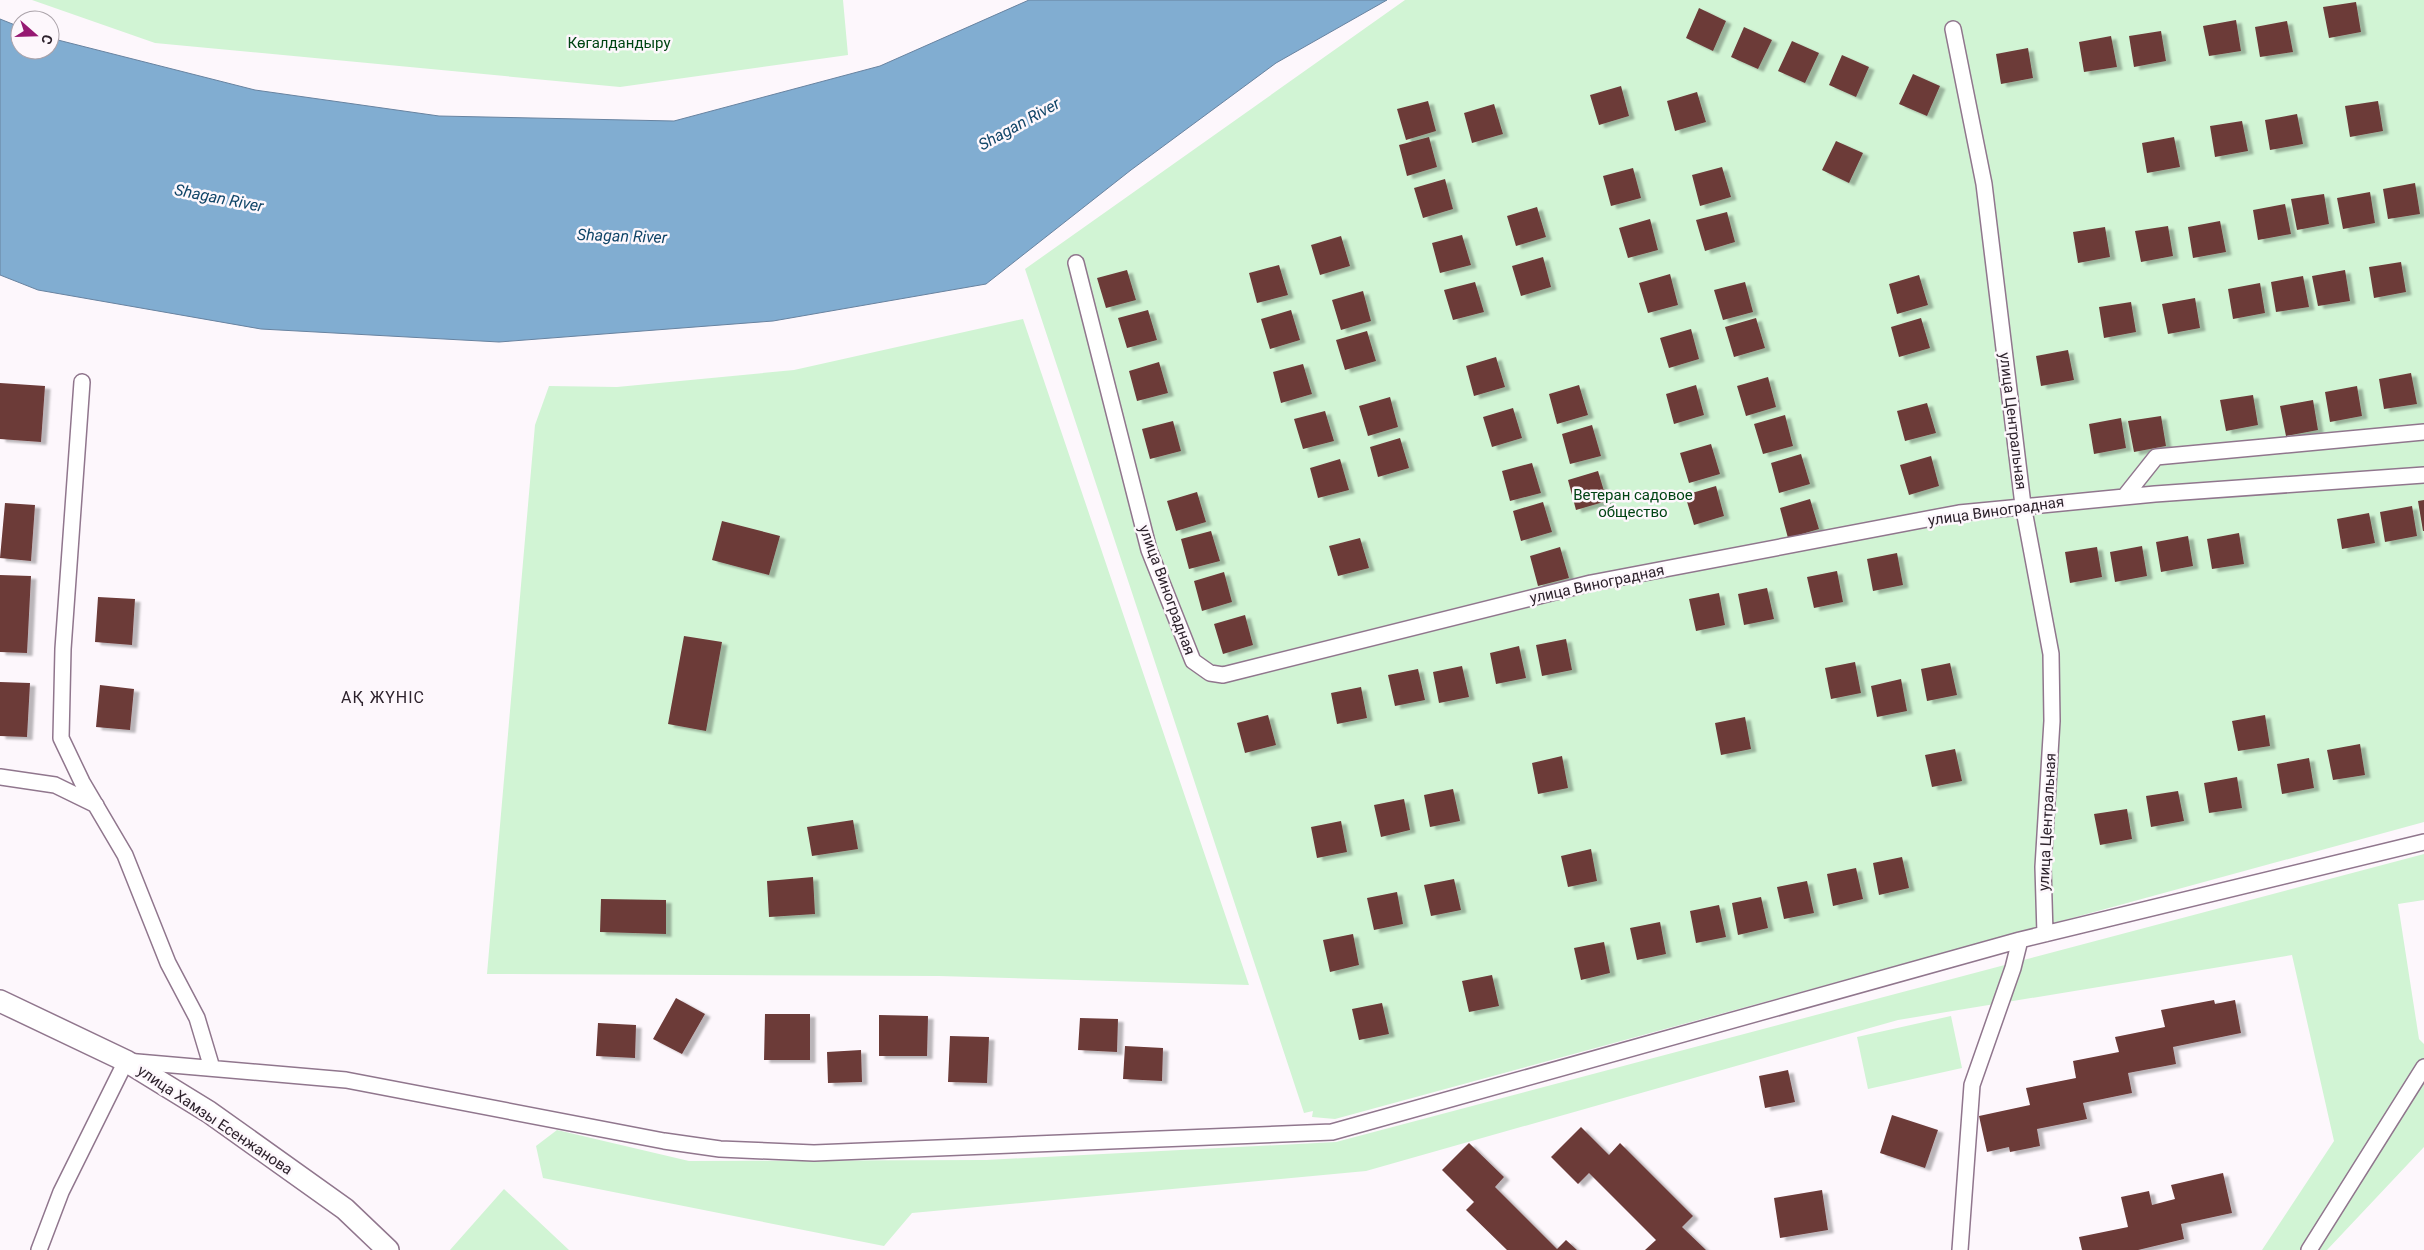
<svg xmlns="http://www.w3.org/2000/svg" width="2424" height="1250" viewBox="0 0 2424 1250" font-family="Roboto,sans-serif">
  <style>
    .green { fill: #d1f4d4 }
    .water { fill: #81add1; stroke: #6883a0 }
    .building { fill: #6c3a39; filter: url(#shadow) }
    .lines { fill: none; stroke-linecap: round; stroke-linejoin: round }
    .street-casing { stroke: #90768d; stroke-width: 18 }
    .secondary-casing { stroke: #90768d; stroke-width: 24 }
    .street { stroke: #fff; stroke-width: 15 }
    .secondary { stroke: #fff; stroke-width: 21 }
    .labels { text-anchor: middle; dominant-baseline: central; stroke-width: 5; stroke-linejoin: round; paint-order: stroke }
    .park-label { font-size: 15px; fill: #004413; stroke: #fdf7fc }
    .street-label { font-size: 15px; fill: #2d222c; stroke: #fdf7fc }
    .water-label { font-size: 16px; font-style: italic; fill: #104568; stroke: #fdf7fc }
    .neighbourhood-label { font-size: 16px; letter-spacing: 1px; fill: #2d222c; stroke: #fdf7fc }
  </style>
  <defs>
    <filter id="shadow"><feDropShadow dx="5.5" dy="3" stdDeviation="1" flood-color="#0004"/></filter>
  </defs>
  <rect width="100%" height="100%" fill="#fdf7fc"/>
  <path class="green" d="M32,0H843L848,55L620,87L155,43Z
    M1405,0H2424V822L1335,1119L1312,1117L1313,1111L1304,1113L1025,269Z
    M1023,319L1249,985L939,976L487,974L535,425L549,386L617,387L794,370Z
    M2424,854V900L2398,904L2419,1039L2424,1044V1147L2327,1250H2262L2334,1141L2292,955L1898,1020L1366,1171L912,1213L884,1246L543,1178L536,1146L557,1130L689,1161L986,1160L1336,1142Z
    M1951,1016L1962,1068L1868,1089L1857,1037Z
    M504,1189L569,1250H450Z"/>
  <path class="water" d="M1029,0H1387L1276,63L1131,170L986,284L773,321L499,342L261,329L38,290L0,275V19L20,27V50H50V38L255,90L439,116L674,121L880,66Z"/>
  <path class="building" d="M2356,2L2361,32L2329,38L2323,7Z
    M1699,8L1726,21L1713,51L1686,38Z
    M2236,20L2241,51L2209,56L2203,26Z
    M2287,21L2293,52L2260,57L2255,27Z
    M1744,27L1772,40L1758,69L1731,57Z
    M2161,31L2166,61L2134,67L2129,36Z
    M2111,36L2117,67L2084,72L2079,42Z
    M1792,41L1819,53L1805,83L1778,71Z
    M2028,48L2033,78L2001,84L1996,54Z
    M1842,55L1869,67L1856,97L1829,85Z
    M1913,74L1940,86L1927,116L1899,104Z
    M1621,86L1629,116L1599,125L1590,95Z
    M1697,92L1706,122L1675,131L1667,101Z
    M1428,101L1436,131L1406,140L1397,109Z
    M2378,101L2383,131L2350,137L2345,106Z
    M1494,104L1503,134L1472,143L1464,113Z
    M2297,114L2303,144L2270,150L2265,120Z
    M2242,121L2248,151L2215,157L2210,126Z
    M1429,137L1437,167L1407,176L1399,145Z
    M2174,137L2180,167L2147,173L2142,143Z
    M1836,141L1863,153L1849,183L1822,170Z
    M1722,167L1731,197L1700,206L1692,175Z
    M1633,168L1641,198L1611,206L1603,176Z
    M1445,179L1453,209L1423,218L1414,188Z
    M2415,183L2420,214L2388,219L2383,189Z
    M2370,192L2375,223L2343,229L2337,198Z
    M2324,194L2329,224L2297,230L2291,199Z
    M2285,204L2291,234L2258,240L2253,210Z
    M1537,207L1546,237L1516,246L1507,216Z
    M1727,212L1735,242L1705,251L1696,220Z
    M1650,219L1658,250L1628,258L1619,228Z
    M2220,221L2226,252L2193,258L2188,227Z
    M2168,226L2173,256L2141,262L2135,231Z
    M2105,227L2110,257L2078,263L2073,232Z
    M1462,235L1471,265L1440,273L1432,243Z
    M1341,236L1350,266L1320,275L1311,245Z
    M1543,257L1551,287L1521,296L1512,266Z
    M2401,262L2406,292L2374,298L2369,267Z
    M1279,265L1288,295L1257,303L1249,273Z
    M1127,270L1136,300L1106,308L1097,278Z
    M2345,270L2350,301L2318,306L2312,276Z
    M1670,274L1678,305L1648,313L1639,283Z
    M1919,275L1928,305L1897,314L1889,284Z
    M2303,276L2309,307L2276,312L2271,282Z
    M1475,282L1484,312L1453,320L1444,290Z
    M1745,282L1753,312L1723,320L1714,290Z
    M2260,283L2265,313L2233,319L2228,289Z
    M1363,291L1371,321L1341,330L1332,300Z
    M2195,298L2200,328L2168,334L2162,304Z
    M2131,302L2136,332L2104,338L2099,307Z
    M1148,310L1157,340L1127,348L1118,318Z
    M1291,310L1300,340L1270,349L1261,319Z
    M1756,318L1765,348L1734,357L1725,327Z
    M1921,318L1930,348L1899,357L1891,327Z
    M1691,329L1699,359L1669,368L1660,338Z
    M1367,331L1376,361L1345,370L1336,340Z
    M2068,350L2074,380L2041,386L2036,356Z
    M1496,357L1505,387L1474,396L1466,366Z
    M1159,362L1168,393L1137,401L1129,371Z
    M1303,364L1312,394L1281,403L1273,372Z
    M2411,373L2417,404L2384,409L2379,379Z
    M1768,377L1776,407L1746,416L1737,386Z
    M0,383L45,386L41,442L0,439Z
    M1579,385L1588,415L1557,424L1549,394Z
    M1696,385L1704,415L1674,424L1666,394Z
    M2357,386L2362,416L2330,422L2325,392Z
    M2253,395L2258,425L2226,431L2220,400Z
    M1390,397L1398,427L1368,436L1359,406Z
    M2313,400L2318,430L2286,436L2280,406Z
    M1927,403L1936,433L1905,441L1897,411Z
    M1513,408L1522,438L1492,447L1483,417Z
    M1325,411L1334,441L1303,449L1294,419Z
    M1785,415L1793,446L1763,454L1754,424Z
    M2161,416L2166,446L2134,452L2128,421Z
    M2121,418L2126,448L2094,454L2089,424Z
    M1173,421L1181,451L1150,459L1142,429Z
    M1592,425L1601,456L1570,464L1562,434Z
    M1400,438L1409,468L1378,477L1370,447Z
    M1711,444L1720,474L1689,483L1680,453Z
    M1801,454L1810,484L1779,493L1771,463Z
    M1931,456L1939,486L1909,495L1900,465Z
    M1340,459L1349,490L1318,498L1310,468Z
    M1532,463L1541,493L1510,501L1502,471Z
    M1598,471L1607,501L1576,510L1568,480Z
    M1716,486L1724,516L1694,525L1685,495Z
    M1197,492L1206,522L1176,531L1167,501Z
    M1810,499L1819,529L1788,538L1780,508Z
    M2424,500V531H2423L2418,501Z
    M1543,502L1552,532L1521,541L1513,511Z
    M5,503L35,505L31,561L0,558Z
    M2412,506L2417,536L2385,542L2380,512Z
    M2369,513L2375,543L2342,549L2337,519Z
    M722,521L780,536L769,575L712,560Z
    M1211,531L1220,561L1189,569L1181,539Z
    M2239,533L2244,564L2212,569L2207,539Z
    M2188,536L2193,566L2161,572L2156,542Z
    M1360,538L1369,568L1338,576L1329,546Z
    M2142,546L2147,576L2115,582L2110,552Z
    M1560,547L1569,578L1538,586L1530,556Z
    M2097,547L2102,577L2070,583L2065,552Z
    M1897,553L1903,585L1873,591L1867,559Z
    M1837,571L1843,602L1814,608L1807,577Z
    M1224,572L1232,602L1202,611L1194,581Z
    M0,575L31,576L27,653L0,652Z
    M1767,588L1774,619L1744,625L1738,594Z
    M1719,593L1725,625L1696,631L1689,599Z
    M98,597L135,599L132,645L95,642Z
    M1245,615L1253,645L1223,654L1214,624Z
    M684,636L722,642L706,731L668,724Z
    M1566,639L1572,670L1542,676L1536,645Z
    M1519,646L1526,678L1496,684L1490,653Z
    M1855,662L1861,693L1831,699L1825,668Z
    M1950,663L1957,695L1927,701L1921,669Z
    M1462,666L1469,697L1439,703L1433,672Z
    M1418,669L1425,700L1395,706L1388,675Z
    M1901,679L1907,711L1877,717L1871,686Z
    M0,682L30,683L27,737L0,736Z
    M100,685L134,689L130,730L96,727Z
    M1361,687L1367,718L1337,724L1331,693Z
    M1268,715L1276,745L1245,753L1237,723Z
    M2265,715L2270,746L2238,751L2232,721Z
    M1745,717L1751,749L1721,755L1715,723Z
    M2360,744L2365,775L2333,780L2327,750Z
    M1955,749L1962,781L1932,787L1925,755Z
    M1562,756L1568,788L1538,794L1532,763Z
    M2309,758L2314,788L2282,794L2277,764Z
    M2237,777L2242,808L2209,813L2204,783Z
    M1453,789L1460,821L1430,827L1424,795Z
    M2178,791L2184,821L2151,827L2146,796Z
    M1404,799L1410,830L1381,837L1374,805Z
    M2127,809L2132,839L2100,845L2094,814Z
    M853,820L858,849L812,856L807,827Z
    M1341,821L1347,852L1317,858L1311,827Z
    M1591,849L1597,881L1568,887L1561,856Z
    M1902,857L1909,888L1879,895L1873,863Z
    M1856,868L1863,899L1833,906L1827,874Z
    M813,877L815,914L769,917L767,881Z
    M1454,879L1461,910L1431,916L1424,885Z
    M1807,881L1814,913L1784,919L1777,887Z
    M1397,892L1403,924L1374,930L1367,898Z
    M1761,897L1768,928L1738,935L1732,903Z
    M601,899L666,900V934L600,932Z
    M1719,905L1726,937L1696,943L1690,911Z
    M1660,922L1666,954L1637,960L1630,928Z
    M1353,934L1359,965L1330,972L1323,940Z
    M1604,942L1610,973L1581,980L1574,948Z
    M1492,975L1499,1006L1469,1012L1462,981Z
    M676,998L705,1014L682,1054L653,1039Z
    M2214,1000L2215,1004L2235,1000L2241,1033L2173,1047L2176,1064L2128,1073L2132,1093L2083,1103L2087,1119L2037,1129L2040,1146L2010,1152L2009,1147L1987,1152L1979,1116L2030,1105L2026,1088L2076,1078L2073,1061L2119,1052L2115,1037L2165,1027L2161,1010Z
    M1382,1003L1389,1034L1359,1040L1352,1009Z
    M765,1014H810V1060H764Z
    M879,1015L928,1016L927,1056H879Z
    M1080,1018L1118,1019L1117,1052L1078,1050Z
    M598,1023L636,1025L635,1058L596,1056Z
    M950,1036L989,1037L987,1083L948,1082Z
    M1125,1046L1163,1048L1162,1081L1123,1079Z
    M861,1050L862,1082L828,1083L827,1052Z
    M1788,1070L1795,1102L1765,1108L1759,1076Z
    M1892,1115L1938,1130L1925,1168L1880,1153Z
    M1581,1127L1609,1155L1620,1143L1693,1216L1682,1227L1706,1250H1645L1656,1240L1589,1173L1578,1184L1551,1157Z
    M1469,1143L1504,1177L1495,1187L1557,1249L1566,1240L1577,1250H1507L1466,1210L1474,1202L1442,1170Z
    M2223,1173L2232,1213L2181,1224L2184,1239L2138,1250H2082L2079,1237L2128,1227L2121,1197L2149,1191L2152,1205L2175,1199L2171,1185Z
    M1822,1190L1828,1230L1780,1238L1774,1198Z"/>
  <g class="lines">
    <defs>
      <path id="street" d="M1953,29L1984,184L2023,505L2051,654L2052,721L2043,867L2045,934
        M1076,263L1149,550L1193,661L1210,673L1223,675L1591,583L1959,513L2155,494L2424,475
        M82,382L63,649L61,738L82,782L125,855L168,963L197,1018L212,1068
        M2125,496L2156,457L2424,432
        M0,777L55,785L96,805
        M39,1250L61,1192L126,1061L346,1080L664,1141L720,1149L814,1153L1332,1132L2020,940L2424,842
        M1960,1250L1972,1085L2013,968L2020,940
        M2309,1250L2424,1067"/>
      <path id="secondary" d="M0,1001L126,1061L209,1112L345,1209L388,1250"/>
    </defs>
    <use href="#street" class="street-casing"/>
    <use href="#secondary" class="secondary-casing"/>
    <use href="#street" class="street"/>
    <use href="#secondary" class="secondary"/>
  </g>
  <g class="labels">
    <g class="park-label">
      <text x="619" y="43">Көгалдандыру</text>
      <text x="1633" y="495">Ветеран садовое<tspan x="1633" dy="17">общество</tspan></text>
    </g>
    <g class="street-label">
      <text transform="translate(2013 421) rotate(83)">улица Центральная</text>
      <text transform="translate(1996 511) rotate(-8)">улица Виноградная</text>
      <text transform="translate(1597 584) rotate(-12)">улица Виноградная</text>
      <text transform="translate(1167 590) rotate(70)">улица Виноградная</text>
      <text transform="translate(2047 822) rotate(-87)">улица Центральная</text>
      <text transform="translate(215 1120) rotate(34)">улица Хамзы Есенжанова</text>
    </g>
    <g class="water-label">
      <text transform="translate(1019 124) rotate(-29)">Shagan River</text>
      <text transform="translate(219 198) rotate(11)">Shagan River</text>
      <text transform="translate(622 236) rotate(2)">Shagan River</text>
    </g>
    <g class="neighbourhood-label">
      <text x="383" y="697">АҚ ЖҮНІС</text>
    </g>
  </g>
  <g transform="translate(35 35) rotate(110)"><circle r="24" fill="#fdf7fc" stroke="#aaa2a9"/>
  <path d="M0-4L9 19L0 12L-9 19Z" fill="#961972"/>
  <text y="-8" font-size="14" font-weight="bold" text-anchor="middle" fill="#2d222c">С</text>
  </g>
</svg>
